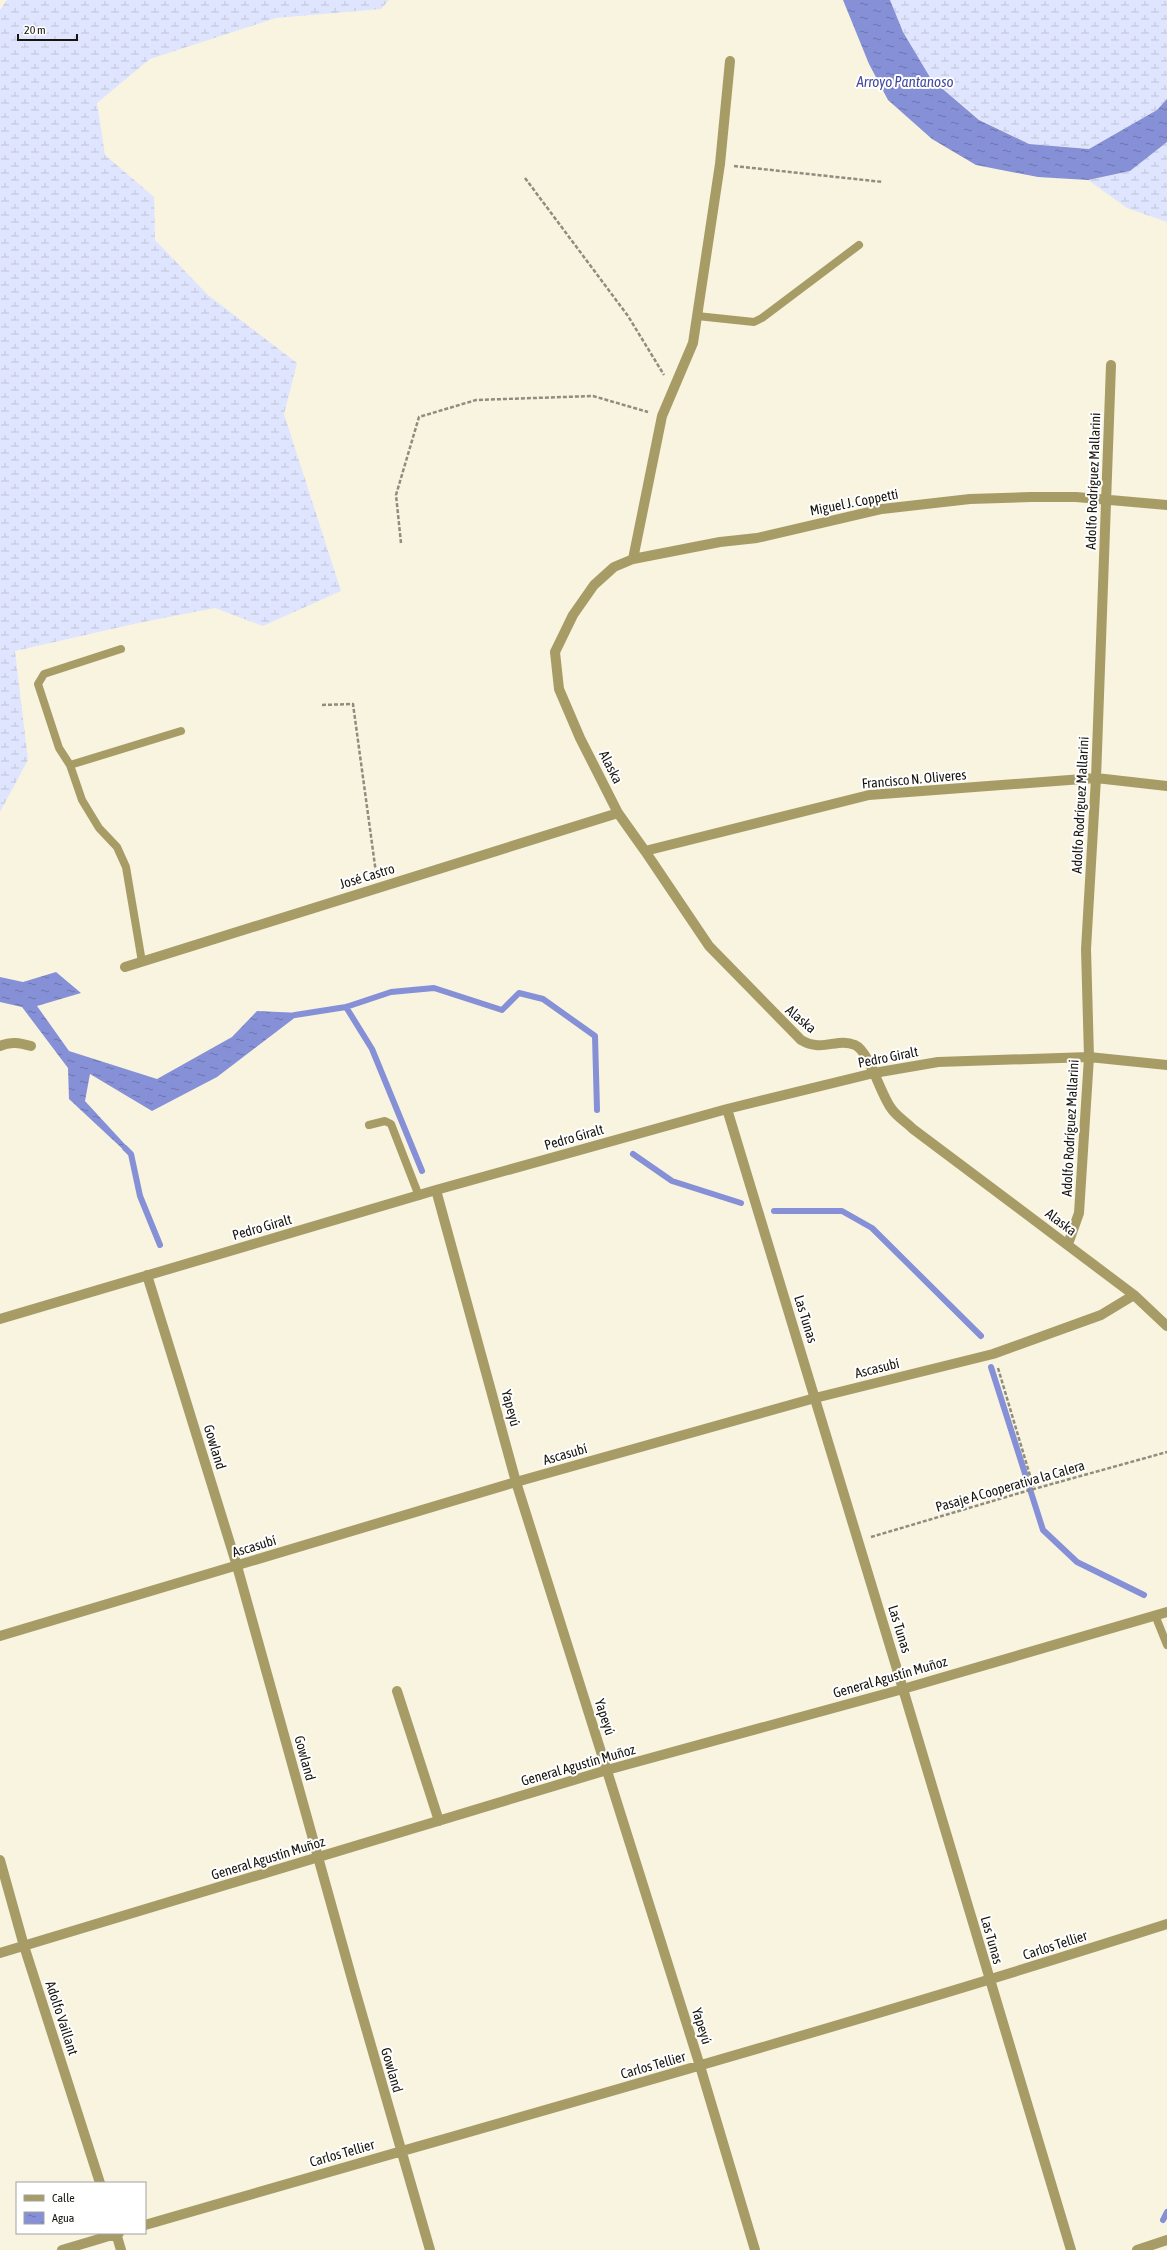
<svg xmlns="http://www.w3.org/2000/svg" width="1167" height="2250" viewBox="0 0 1167 2250" font-family="'Asap Condensed',sans-serif">
  <style>
    .wetland { fill: url(#wetland-marsh) }
    .water { fill: url(#water-ripples) }
    .lines { fill: none; stroke-linecap: round; stroke-linejoin: round }
    .stream { stroke: #8590d7; stroke-width: 6 }
    .path { stroke: #908c7e; stroke-width: 2.5; stroke-dasharray: 4 2; stroke-linecap: butt }
    .lane { stroke: #a79c66; stroke-width: 8 }
    .street { stroke: #a79c66; stroke-width: 10 }
    .labels { text-anchor: middle; dominant-baseline: central; stroke-width: 4; stroke-linejoin: round; paint-order: stroke }
    .street-label { font-size: 14px; fill: #17150e; stroke: #fff }
    .water-label { font-size: 15px; font-style: italic; fill: #43499e; stroke: #fff }
  </style>
  <defs>
    <pattern id="wetland-marsh" width="20" height="14" patternUnits="userSpaceOnUse"><rect width="20" height="14" fill="#dfe5fe"/><path d="M1 5h8M5 5V1M11 12h8M15 12V8" fill="none" stroke="#bfc4d8"/></pattern>
    <pattern id="water-ripples" width="26" height="14" patternUnits="userSpaceOnUse"><rect width="26" height="14" fill="#8590d7"/><path d="M2 4q2-2 4 0t4 0M15 11q2-2 4 0t4 0" fill="none" stroke="#6c74ad"/></pattern>
  </defs>
  <rect width="100%" height="100%" fill="#f8f4e0"/>
  <path class="wetland" d="M7,0H389L381,9L276,18L150,59L97,103L105,155L154,197L155,240L208,295L297,363L284,414L341,591L263,626L215,608L138,623L15,651L28,760L0,812V10Z
    M890,0H1167V99L1157,110L1089,149L1029,144L980,120L931,79L903,32Z
    M1167,142V222L1127,208L1088,180L1130,171Z"/>
  <path class="water" d="M843,0H890L903,32L931,79L979,120L1029,144L1089,149L1157,110L1167,99V142L1130,171L1088,180L1038,177L976,165L932,139L888,100L869,64Z
    M56,972L81,993L37,1006L69,1051L157,1079L232,1037L257,1011L301,1013L217,1077L152,1111L90,1074L85,1101L132,1152L128,1154L69,1099L68,1068L22,1007L0,1002V977L23,982Z"/>
  <g class="lines">
    <path class="stream" d="M346,1007L372,1049L422,1171
      M295,1015L346,1007L391,992L434,988L502,1010L519,993L543,999L595,1036L597,1110
      M125,1148L131,1154L140,1196L160,1245
      M633,1154L672,1181L741,1203
      M774,1211H842L872,1228L981,1336
      M991,1367L1043,1530L1077,1562L1144,1595
      M1163,2220L1167,2212"/>
    <path class="path" d="M734,166L883,182
      M525,178L628,316L664,375
      M401,543L396,495L419,417L476,400L593,396L648,412
      M322,705L353,704L376,873
      M998,1368L1034,1489
      M871,1537L1023,1492L1167,1452"/>
    <path class="lane" d="M697,316L754,322L762,318L859,245
      M121,649L44,674L38,684L59,748L70,765L82,800L99,828L117,847L126,867L142,962
      M70,765L181,731
      M369,1125L385,1121L391,1124L419,1196
      M1155,1615L1167,1645"/>
    <path class="street" d="M1167,505L1076,497H1030L970,499L882,509L757,538L720,542L633,559L614,567L594,585L573,615L555,652L559,689L580,738L618,813L645,851L709,946L801,1040C823,1053 837,1037 855,1045C869,1051 880,1093 891,1108C896,1116 906,1122 913,1129L1134,1295L1167,1326
      M633,559L662,416L693,343L720,164L730,61
      M645,851L869,795L1096,778L1167,786
      M125,967L618,813
      M0,1046C10,1041 20,1043 31,1046
      M727,1109L903,1689L1071,2250
      M436,1190L516,1482L700,2066L755,2250
      M1068,1244L1079,1213L1089,1057L1086,949L1096,778L1111,365
      M147,1275L237,1566L355,1990L430,2250
      M0,1319L436,1190L727,1109L874,1073L938,1062L1089,1057L1167,1065
      M0,1636L516,1482L815,1398L993,1354L1101,1315L1134,1295
      M397,1691L439,1821
      M0,1860L24,1946L100,2183
      M0,1953L607,1770L903,1689L1167,1612
      M145,2225C486,2126 829,2032 1167,1924
      M116,2233L121,2250
      M62,2250L119,2233
      M1137,2250L1167,2240"/>
  </g>
  <g class="labels">
    <g class="street-label">
      <text transform="translate(1093 481) rotate(-88)">Adolfo Rodríguez Mallarini</text>
      <text transform="translate(854 502) rotate(-11)">Miguel J. Coppetti</text>
      <text transform="translate(611 767) rotate(63)">Alaska</text>
      <text transform="translate(914 779) rotate(-5)">Francisco N. Oliveres</text>
      <text transform="translate(1080 805) rotate(-87)">Adolfo Rodríguez Mallarini</text>
      <text transform="translate(367 876) rotate(-17)">José Castro</text>
      <text transform="translate(801 1019) rotate(40)">Alaska</text>
      <text transform="translate(888 1057) rotate(-11)">Pedro Giralt</text>
      <text transform="translate(1070 1128) rotate(-87)">Adolfo Rodríguez Mallarini</text>
      <text transform="translate(574 1137) rotate(-16)">Pedro Giralt</text>
      <text transform="translate(1061 1222) rotate(37)">Alaska</text>
      <text transform="translate(262 1227) rotate(-16)">Pedro Giralt</text>
      <text transform="translate(806 1319) rotate(73)">Las Tunas</text>
      <text transform="translate(877 1368) rotate(-14)">Ascasubí</text>
      <text transform="translate(511 1408) rotate(75)">Yapeyú</text>
      <text transform="translate(215 1447) rotate(73)">Gowland</text>
      <text transform="translate(565 1454) rotate(-16)">Ascasubí</text>
      <text transform="translate(1010 1486) rotate(-16)">Pasaje A Cooperativa la Calera</text>
      <text transform="translate(254 1546) rotate(-17)">Ascasubí</text>
      <text transform="translate(900 1629) rotate(73)">Las Tunas</text>
      <text transform="translate(890 1677) rotate(-16)">General Agustín Muñoz</text>
      <text transform="translate(605 1717) rotate(72)">Yapeyú</text>
      <text transform="translate(305 1758) rotate(75)">Gowland</text>
      <text transform="translate(578 1765) rotate(-16)">General Agustín Muñoz</text>
      <text transform="translate(268 1858) rotate(-17)">General Agustín Muñoz</text>
      <text transform="translate(992 1940) rotate(74)">Las Tunas</text>
      <text transform="translate(1055 1945) rotate(-18)">Carlos Tellier</text>
      <text transform="translate(62 2018) rotate(72)">Adolfo Vaillant</text>
      <text transform="translate(702 2026) rotate(73)">Yapeyú</text>
      <text transform="translate(653 2065) rotate(-16)">Carlos Tellier</text>
      <text transform="translate(392 2070) rotate(74)">Gowland</text>
      <text transform="translate(342 2153) rotate(-16)">Carlos Tellier</text>
    </g>
    <g class="water-label">
      <text x="905" y="81">Arroyo Pantanoso</text>
    </g>
  </g>
  <rect x="16" y="2182" width="130" height="52" fill="#ffffff" stroke="#a2a19f"/>
  <rect x="24" y="2195" width="20" height="6" fill="#a79c66" stroke="#a2a19f"/>
  <text x="52" y="2202" font-size="12" fill="#17150e">Calle</text>
  <rect x="24" y="2212" width="20" height="12" fill="url(#water-ripples)" stroke="#a2a19f"/>
  <text x="52" y="2222" font-size="12" fill="#17150e">Agua</text>
  <path d="M18 34v6h59v-6" fill="none" stroke="#17150e" stroke-width="2"/>
  <text x="24" y="34" font-size="12" fill="#17150e" stroke="#ffffff" stroke-width="3" paint-order="stroke">20 m</text>
</svg>
